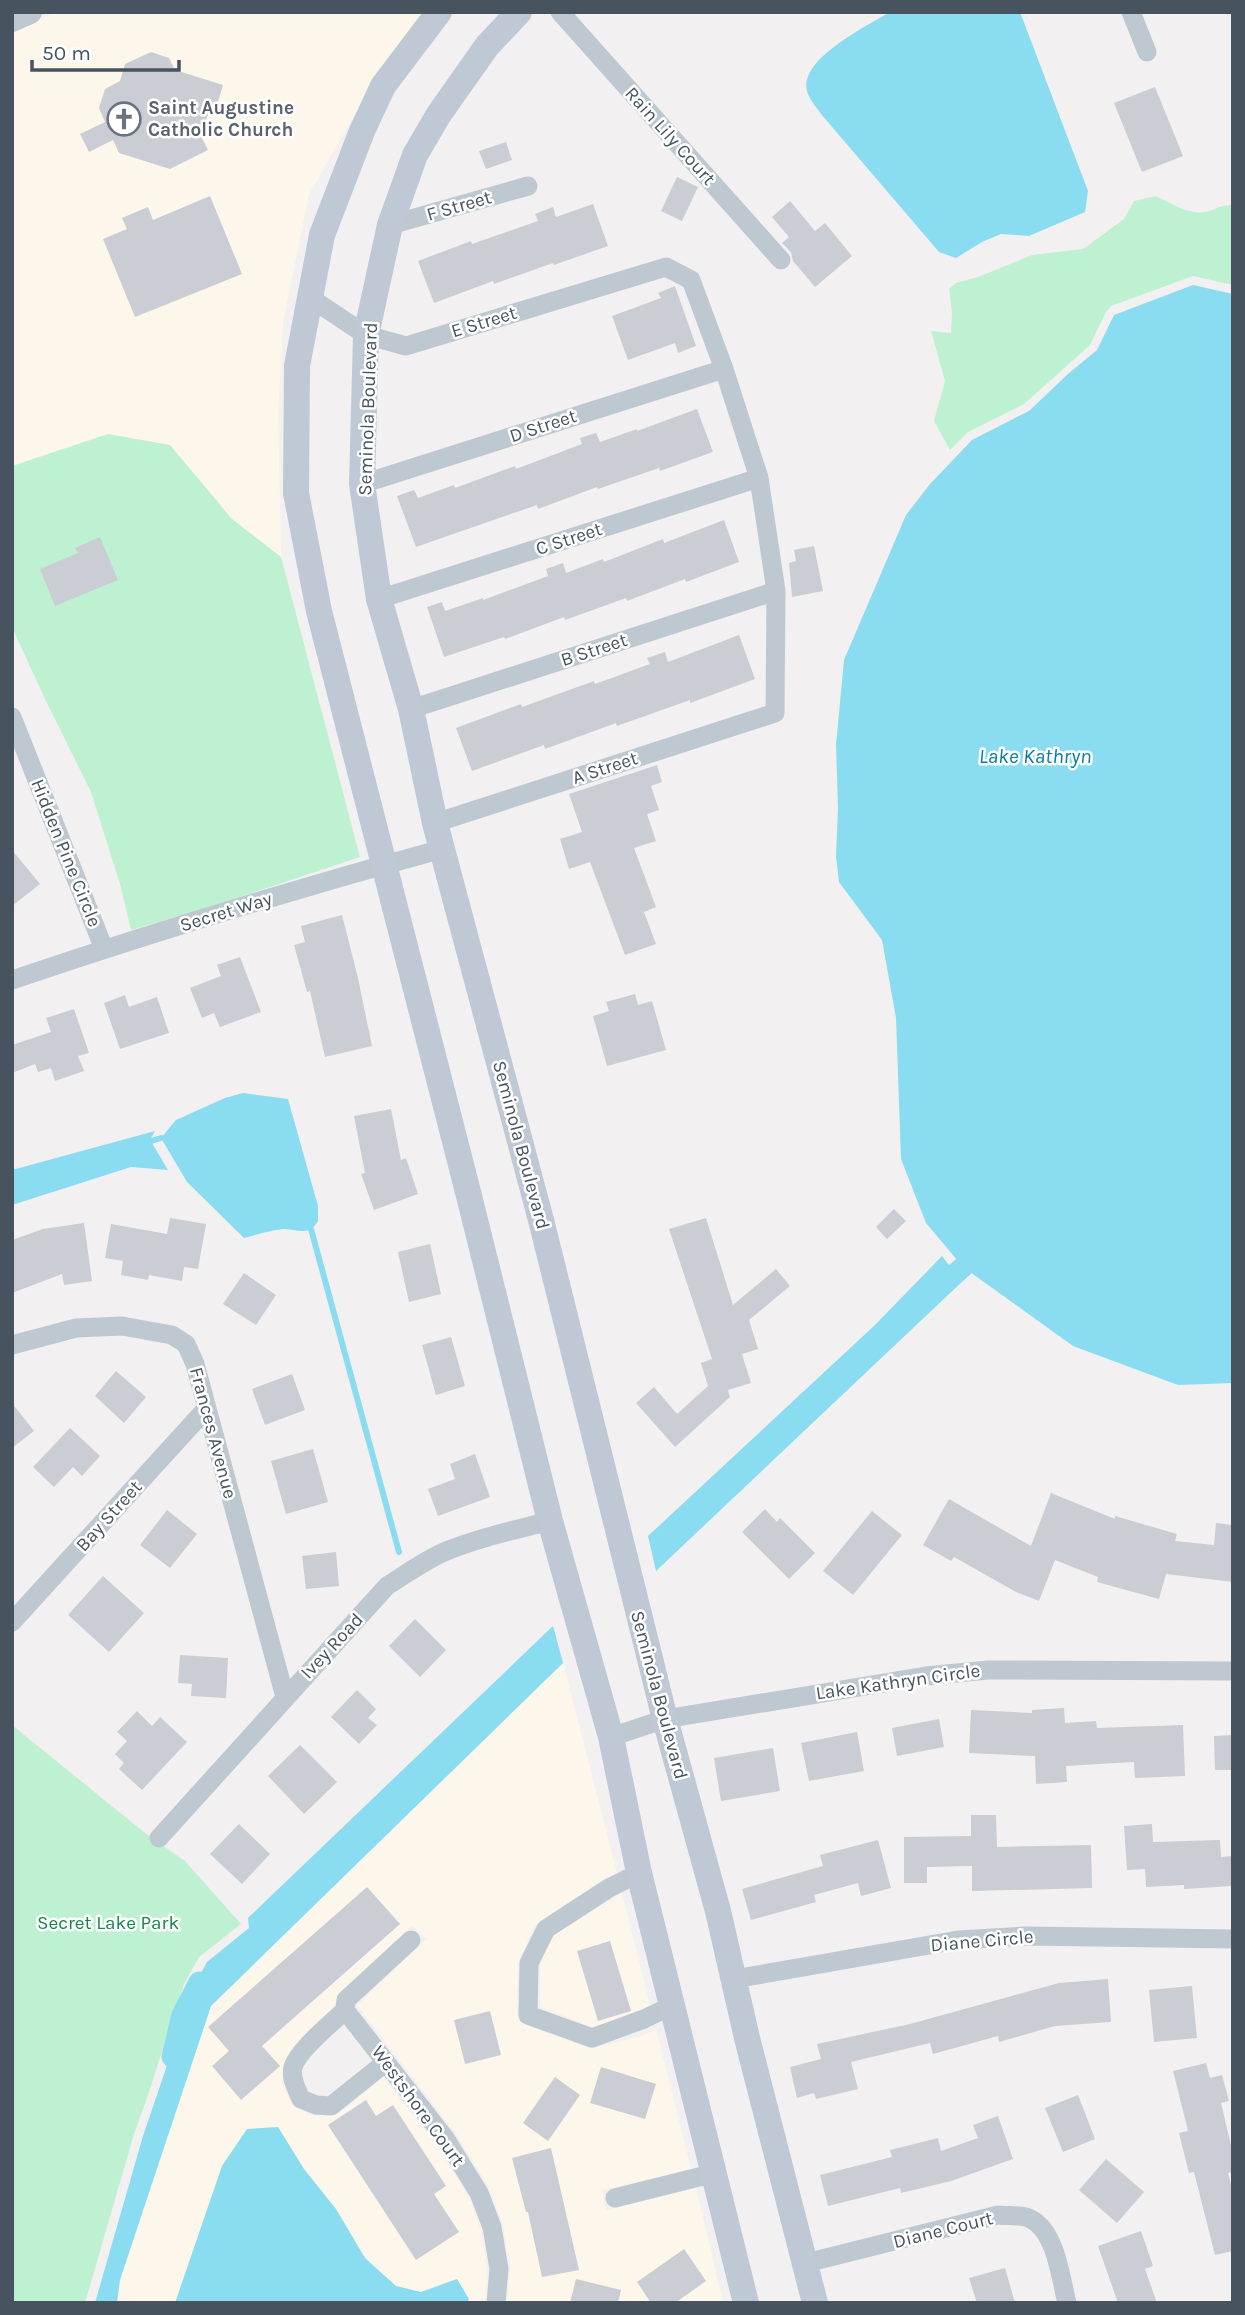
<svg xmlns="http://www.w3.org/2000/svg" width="1245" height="2315" viewBox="0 0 1245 2315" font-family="Karla,sans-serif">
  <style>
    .commercial { fill: #fdf7eb }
    .green { fill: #bef1d1 }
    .water { fill: #8adcf0 }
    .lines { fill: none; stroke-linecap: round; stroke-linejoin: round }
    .stream { stroke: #8adcf0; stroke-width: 6 }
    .canal { stroke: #8adcf0; stroke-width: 21 }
    .building { fill: #cacdd3 }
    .minor { stroke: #bec8d0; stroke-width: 19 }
    .tertiary { stroke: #bec8d0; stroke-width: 24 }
    .secondary { stroke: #bec9d5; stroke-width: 26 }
    .labels { text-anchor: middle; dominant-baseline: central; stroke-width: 5; stroke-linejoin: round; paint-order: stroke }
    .worship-label { font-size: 19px; font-weight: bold; fill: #5b616d; stroke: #fff; text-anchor: start }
    .street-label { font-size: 19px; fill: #47545f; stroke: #fff }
    .park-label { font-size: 19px; fill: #14854b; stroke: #fff }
    .water-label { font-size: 21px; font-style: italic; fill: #087e9b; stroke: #fff }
  </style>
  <rect width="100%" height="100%" fill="#f3f0f1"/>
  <path class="commercial" d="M57,12H423L351,121L309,194L283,322L278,414L281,557L232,519L170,445L108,434L12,466V30Z
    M563,1663L617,1873L600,1881L535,1925L518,1964L517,2015L524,2024L588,2048H595L645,2035L656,2029L691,2169L602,2190L606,2210L696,2188L723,2303H507L510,2268L503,2225L490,2189L455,2132L357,2005L427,1939L412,1925L339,1993L334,2006L295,2046L284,2063L282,2083L291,2103L296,2108L311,2115L329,2116L337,2114L350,2105L383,2077L436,2144L469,2198L481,2231L487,2270L485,2303H467L469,2299L457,2279L421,2292L396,2286L365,2258L336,2209L304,2169L278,2127L247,2129L222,2166L175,2303H117L120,2280L211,2006Z
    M622,1893L651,2009L594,2027L540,2007V1965L554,1935Z"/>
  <path class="green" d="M1156,196C1171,203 1188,215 1205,212C1216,210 1221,204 1233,205V285L1193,276L1111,306L1106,312L1090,345L1024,404L968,432L950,450L934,421L945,381L931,331L951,333L952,313L949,289L956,283L978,277L1032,255L1083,249L1124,219L1134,201Z
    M108,434L170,445L232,519L281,557L360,857L213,906L131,930L120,884L91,792L45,699L12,627V466Z
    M12,1725L145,1833L185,1861L241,1924L199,1957L184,1984L146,2101L134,2134L85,2303H12Z"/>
  <path class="water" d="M890,12H1020L1088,191L1085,212L1029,236L1001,234L982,242L956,258L939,252L821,114C817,108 809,99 807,91C799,59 867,26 890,12Z
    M1193,285L1233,294V1383L1178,1385L1073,1346L963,1267L926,1223L901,1159L896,1018L882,940L839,882L836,856L838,808L836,745L844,660L906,515L930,484L972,440L1029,411L1068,374L1097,350L1114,315Z
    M243,1093L288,1099L318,1206V1221C309,1237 297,1229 283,1229C271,1230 256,1235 244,1238L187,1182L161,1138L176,1120L225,1098Z
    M155,1131L151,1138L152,1143L168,1170L131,1167L12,1205V1170Z
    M942,1256L955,1273L965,1279L656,1571L648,1536L875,1325Z
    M553,1626L563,1663L211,2006L120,2280L117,2303H95L143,2136L194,1986L207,1962L249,1928L248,1918Z
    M278,2127L304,2169L336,2209L365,2258L396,2286L421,2292L457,2279L469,2299L467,2303H175L222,2166L247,2129Z"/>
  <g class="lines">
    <path class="stream" d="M145,1143L161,1138
      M311,1229L399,1552"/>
    <path class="canal" d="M936,1290L963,1267
      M172,2057L182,2015L199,1982"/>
  </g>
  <path class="building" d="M151,52L169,58L175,70L223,85L218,102L211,105L201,136L208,150L170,169L119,153L113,140L89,152L80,134L105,122L99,108L105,89L120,81L125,64Z
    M1155,87L1183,156L1142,172L1114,103Z
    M506,142L512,160L486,169L479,151Z
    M677,177L698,187L682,221L661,211Z
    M210,196L242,274L135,317L103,239L127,229L122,218L148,207L153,220Z
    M790,201L815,231L825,223L852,256L815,287L793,261L791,252L782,243L789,237L772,217Z
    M593,204L608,246L554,265L553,263L494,284L493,281L434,303L418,261L471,241L472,244L538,221L535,214L553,207L556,217Z
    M675,286L696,346L678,353L675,343L628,360L612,316L661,298L658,293Z
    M697,409L713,452L660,471L659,468L598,489L597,487L538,509L537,505L416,547L397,496L414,490L418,498L454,485L455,488L515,466L516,469L582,444L580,438L596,433L600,442L637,429V431Z
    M724,520L739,562L686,582L685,579L627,601L626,598L565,620L564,617L505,639L504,637L444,657L427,607L442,602L445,611L483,598V600L548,576L546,569L563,563L566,573L603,559L604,562L663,539L664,543Z
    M100,537L118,580L55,606L40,569L78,553L75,548Z
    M814,546L823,591L792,597L789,563L796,561L794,550Z
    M739,635L755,679L690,703V700L617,726L616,723L545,749L544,745L472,771L456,728L521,704L522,707L594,681L595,684L650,664L647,658L665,652L668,662Z
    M657,765L662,782L651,786L659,810L647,814L656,841L634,848L656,907L644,912L656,944L625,955L590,862L569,869L560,839L582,832L569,794Z
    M12,850L40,884L12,906Z
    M342,915L358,978L372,1046L325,1057L310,991L307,992L294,945L305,942L301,926Z
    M240,957L261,1012L220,1027L214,1013L202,1018L190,988L221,976L217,965Z
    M635,994L638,1005L652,1001L666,1050L607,1066L593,1016L609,1011L606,1002Z
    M125,995L129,1007L157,997L169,1033L120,1049L104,1003Z
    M74,1009L89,1053L78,1056L84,1071L55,1081L51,1068L38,1072L35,1064L12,1073V1045L51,1032L46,1018Z
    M391,1109L401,1160L406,1158L418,1194L374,1210L361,1174L365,1173L354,1116Z
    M894,1209L906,1221L887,1239L876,1227Z
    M170,1218L206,1224L198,1269L184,1267L182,1281L149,1275L148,1280L121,1275L123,1261L105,1258L111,1224L167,1234Z
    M706,1218L733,1305L776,1269L790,1286L749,1320L758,1349L742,1354L751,1383L728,1390L730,1397L675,1447L636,1403L654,1387L677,1414L708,1386L701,1363L712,1359L669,1229Z
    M84,1223L92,1281L64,1285L62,1274L12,1293V1240L43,1229Z
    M430,1244L441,1294L409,1302L398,1252Z
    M244,1273L276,1295L256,1325L223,1304Z
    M451,1337L465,1386L436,1395L422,1345Z
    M116,1371L146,1397L124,1423L95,1396Z
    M292,1374L305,1410L265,1425L252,1389Z
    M12,1403L34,1431L12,1448Z
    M70,1428L100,1456L82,1476L73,1467L54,1487L33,1467Z
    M313,1449L328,1502L286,1514L271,1461Z
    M475,1454L490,1497L438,1516L428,1489L455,1479L450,1464Z
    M1051,1493L1115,1519V1516L1177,1534L1175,1541L1214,1545L1216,1523L1233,1525V1582L1166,1574L1159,1599L1097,1582L1098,1577L1055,1560L1039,1601L1016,1592L954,1557L951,1561L923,1545L949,1499L1031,1546Z
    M765,1509L777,1522L780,1518L815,1553L789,1579L742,1532Z
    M167,1510L197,1534L170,1568L140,1545Z
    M872,1511L902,1535L853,1595L823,1571Z
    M336,1552L339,1586L306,1589L302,1556Z
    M103,1576L144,1613L109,1652L68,1615Z
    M415,1619L446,1650L420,1677L389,1646Z
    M180,1655L228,1658L226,1698L191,1696L192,1684L178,1683Z
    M357,1690L376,1709L368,1718L377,1725L359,1744L331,1717Z
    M1064,1708L1065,1723L1096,1721L1097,1728L1183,1725L1185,1776L1135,1778L1134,1762L1099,1764L1066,1766L1067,1782L1036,1784L1035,1756L969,1753L971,1710L1032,1713V1710Z
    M137,1711L152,1726L160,1717L187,1742L142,1790L119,1769L124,1763L115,1754L127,1741L117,1732Z
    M939,1719L944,1747L897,1756L892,1728Z
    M857,1732L864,1771L809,1781L801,1743Z
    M1233,1735V1770H1215L1214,1736Z
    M300,1745L337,1782L304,1814L268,1776Z
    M773,1748L780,1791L721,1801L714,1758Z
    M971,1815H996L997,1847L1091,1845L1092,1888L972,1891V1866L927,1867V1883H904V1837L971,1836Z
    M239,1824L270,1854L242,1884L210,1854Z
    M1152,1824L1153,1842L1220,1840L1221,1857L1233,1856V1886L1184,1889V1885L1146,1887L1145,1869L1127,1870L1124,1826Z
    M878,1840L891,1888L861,1896L858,1883L814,1895L816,1902L751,1920L742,1889L823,1866L820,1855Z
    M367,1887L400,1924L262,2046L280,2066L241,2100L212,2066L229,2051L208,2027Z
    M610,1941L631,2011L598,2021L577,1951Z
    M1108,1979L1111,2022L1055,2026L999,2042L998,2036L933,2054L930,2043L851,2062L858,2089L816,2099L814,2093L797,2098L790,2067L821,2059L817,2044L910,2024L1059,1983Z
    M1192,1986L1197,2038L1154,2042L1149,1990Z
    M490,2011L501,2055L465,2064L454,2020Z
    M1206,2063L1210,2078L1222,2075L1229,2101L1221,2103L1233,2154V2172L1228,2173L1233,2192V2251L1215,2255L1194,2172L1189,2173L1179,2133L1188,2131L1173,2071Z
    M601,2067L656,2084L645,2119L590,2103Z
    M555,2077L580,2095L548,2141L523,2123Z
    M1078,2095L1095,2139L1063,2152L1045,2108Z
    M366,2100L376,2116L393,2105L446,2186L434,2194L459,2232L416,2260L328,2125Z
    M998,2116L1013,2159L951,2181L901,2193L900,2188L828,2206L820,2175L892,2157L890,2150L938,2138L941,2151L978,2138L973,2125Z
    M551,2148L579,2270L542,2277L528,2212H526L512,2158Z
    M1106,2159L1144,2192L1117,2223L1079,2190Z
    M1141,2231L1153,2266L1145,2269L1157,2303H1118L1098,2246Z
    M684,2249L706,2281L675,2303H651L637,2282Z
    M1005,2268L1015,2303H977L969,2278Z
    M576,2279L621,2290L618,2303H570Z"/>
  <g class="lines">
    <path class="minor" d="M560,12L781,260
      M1131,12L1147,52
      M390,225L528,186
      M309,297L366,335L406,346L666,267L691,280L724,369L759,478L776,591L775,713L435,823
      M362,484L724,369
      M379,599L759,478
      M411,709L776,591
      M12,717L104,949
      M12,980C154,932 298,888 442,849
      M12,1345L76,1328L122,1326L172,1335L186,1344L195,1364L285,1697
      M12,1622L206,1409
      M611,1737L665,1719L926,1676L988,1670L1233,1671
      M159,1838L387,1586C406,1574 424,1561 444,1552C477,1538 515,1530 550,1521
      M639,1873L609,1888L546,1929L529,1963L528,2015L592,2038L644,2019L673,2005
      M411,1940L346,2000L345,2010L445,2138L479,2193L492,2227L499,2269L496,2303
      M734,1979L958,1940L1026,1936L1233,1939
      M345,2010C331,2024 299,2049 293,2067C290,2078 297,2089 301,2099L316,2105L331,2106L386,2062
      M615,2198L715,2173
      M806,2263L998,2215C1007,2216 1017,2215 1026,2217C1056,2227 1060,2276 1067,2303"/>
    <path class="tertiary" d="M12,20L30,12"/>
    <path class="secondary" d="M439,12L383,86L362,131L322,235L297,366L296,493L319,611L468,1192L550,1521L611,1737L639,1873L746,2303
      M519,12L487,46L439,114L415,155L390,225L366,335L362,484L379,599L411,709L435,823L541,1220L665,1719L718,1911L747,2038L815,2303"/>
  </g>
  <defs>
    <symbol id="church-ring" viewBox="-11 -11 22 22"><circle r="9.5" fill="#fff" stroke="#6b7280" stroke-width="1.5"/><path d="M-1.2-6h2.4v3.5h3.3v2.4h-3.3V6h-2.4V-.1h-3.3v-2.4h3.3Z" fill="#6b7280"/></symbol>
  </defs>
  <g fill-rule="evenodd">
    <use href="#church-ring" x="105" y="100" width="38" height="38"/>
  </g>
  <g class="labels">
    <g class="worship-label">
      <text x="148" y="108">Saint Augustine<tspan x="148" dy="22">Catholic Church</tspan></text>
    </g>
    <g class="street-label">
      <text transform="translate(670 136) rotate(48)">Rain Lily Court</text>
      <text transform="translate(459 206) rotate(-16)">F Street</text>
      <text transform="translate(484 322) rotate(-17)">E Street</text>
      <text transform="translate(368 409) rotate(-88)">Seminola Boulevard</text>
      <text transform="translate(543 426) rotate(-18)">D Street</text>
      <text transform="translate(569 539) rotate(-18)">C Street</text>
      <text transform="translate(594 650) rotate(-18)">B Street</text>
      <text transform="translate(605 768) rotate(-18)">A Street</text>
      <text transform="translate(66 853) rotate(68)">Hidden Pine Circle</text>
      <text transform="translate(226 912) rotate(-17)">Secret Way</text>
      <text transform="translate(521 1145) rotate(75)">Seminola Boulevard</text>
      <text transform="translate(213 1433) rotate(75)">Frances Avenue</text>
      <text transform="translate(109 1516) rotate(-48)">Bay Street</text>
      <text transform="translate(332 1646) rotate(-47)">Ivey Road</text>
      <text transform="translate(898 1682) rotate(-8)">Lake Kathryn Circle</text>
      <text transform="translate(659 1695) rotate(75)">Seminola Boulevard</text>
      <text transform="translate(982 1941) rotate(-5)">Diane Circle</text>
      <text transform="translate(418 2106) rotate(54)">Westshore Court</text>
      <text transform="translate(943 2230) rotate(-14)">Diane Court</text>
    </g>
    <g class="park-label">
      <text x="108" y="1923">Secret Lake Park</text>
    </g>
    <g class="water-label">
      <text x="1035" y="756">Lake Kathryn</text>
    </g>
  </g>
  <rect width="1245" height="2315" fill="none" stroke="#47545f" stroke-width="28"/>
  <path d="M32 60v10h147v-10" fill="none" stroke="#47545f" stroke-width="3.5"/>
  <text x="42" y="60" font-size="21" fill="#47545f" stroke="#ffffff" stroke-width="5" paint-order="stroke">50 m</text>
</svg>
